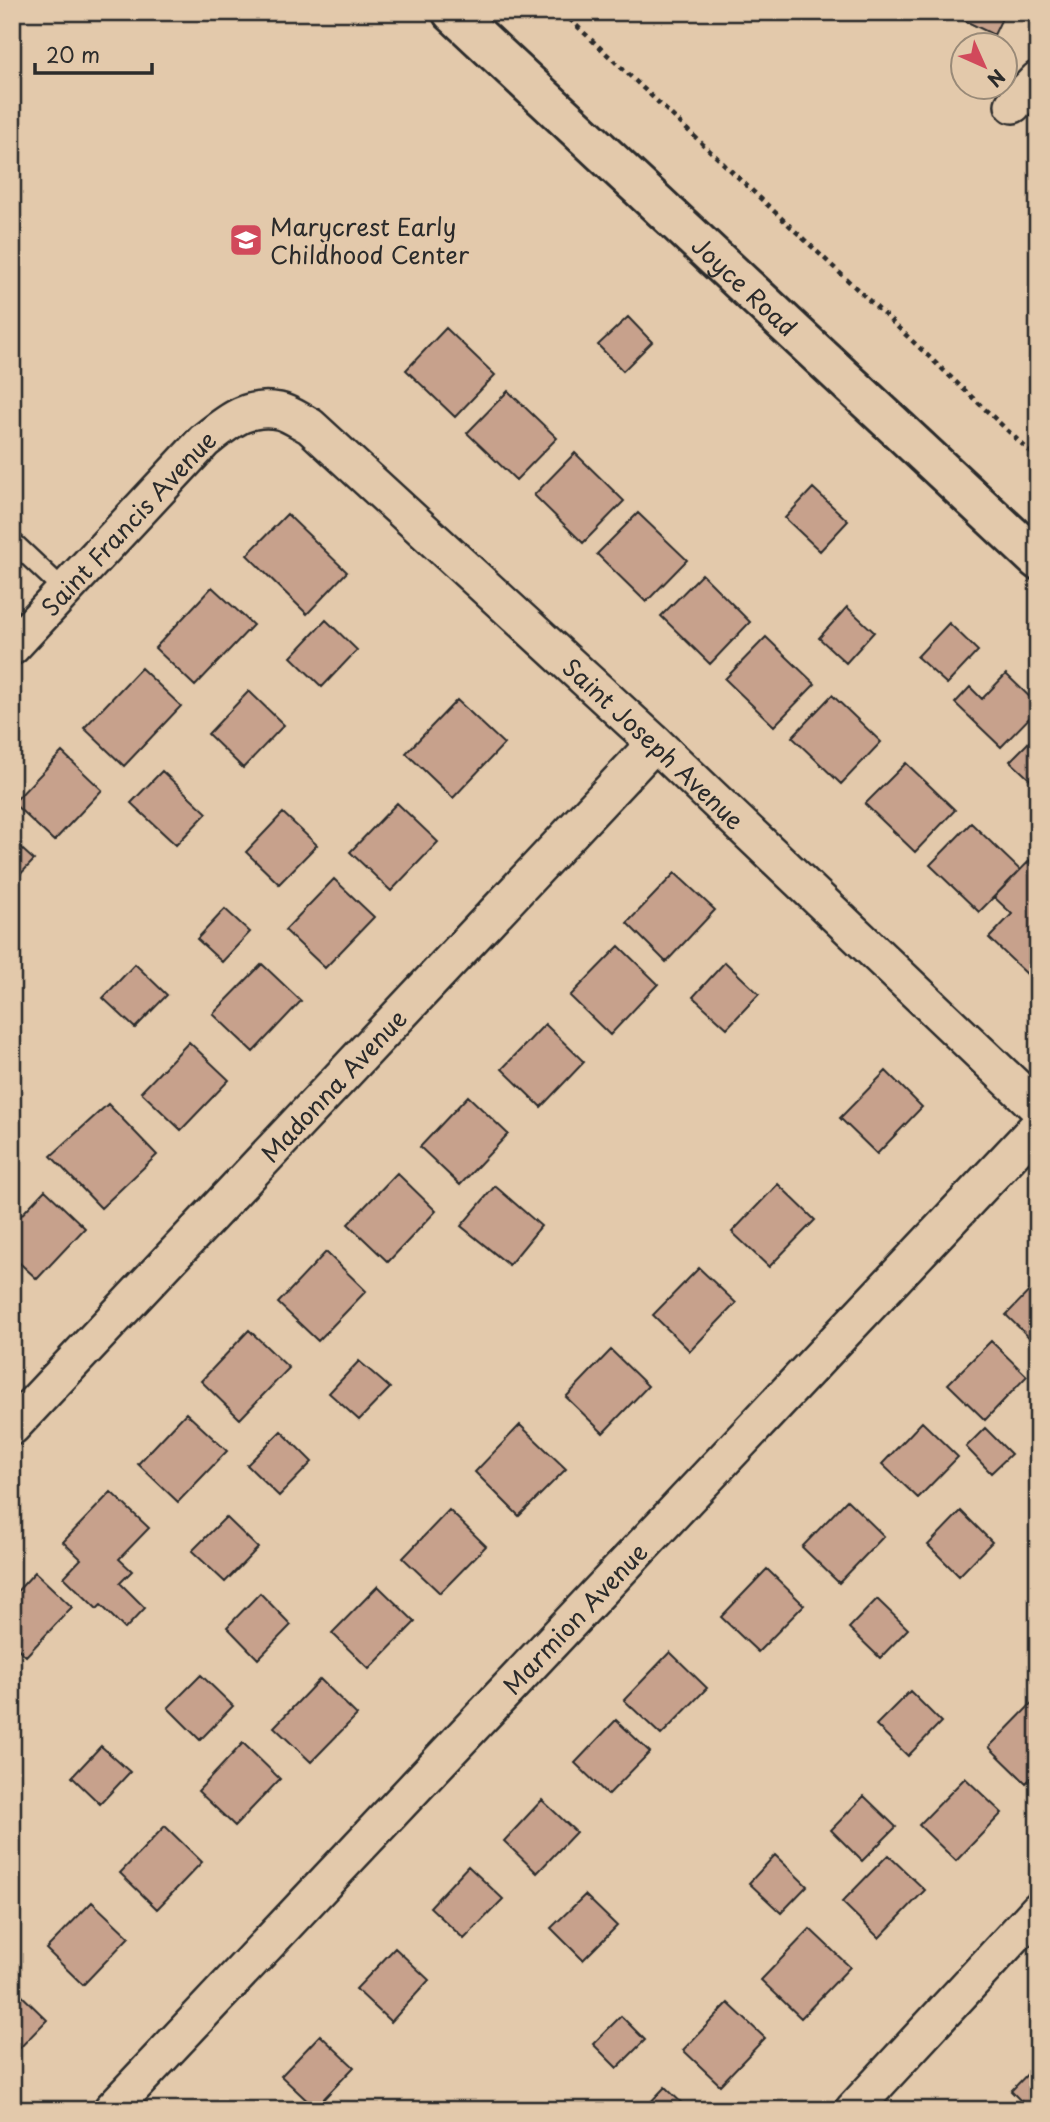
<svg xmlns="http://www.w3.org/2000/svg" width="1050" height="2122" viewBox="0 0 1050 2122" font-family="'Playpen Sans',sans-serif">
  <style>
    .building { fill: #c7a18c; stroke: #2b2b2b; stroke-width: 2 }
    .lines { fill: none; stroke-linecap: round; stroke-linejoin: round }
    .lane-casing { stroke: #2b2b2b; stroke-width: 23 }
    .street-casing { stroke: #2b2b2b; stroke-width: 40 }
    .secondary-casing { stroke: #2b2b2b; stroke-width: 44 }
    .path { stroke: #2b2b2b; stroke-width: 4.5; stroke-dasharray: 5 5; stroke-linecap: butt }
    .lane { stroke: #e3c9ab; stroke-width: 18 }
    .street { stroke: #e3c9ab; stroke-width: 35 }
    .secondary { stroke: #e3c9ab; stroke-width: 38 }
    .labels { text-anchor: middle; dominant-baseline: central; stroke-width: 6; stroke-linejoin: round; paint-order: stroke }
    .poi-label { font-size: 24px; fill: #2b2b2b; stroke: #e3c9ab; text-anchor: start }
    .street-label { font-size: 24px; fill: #2b2b2b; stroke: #e3c9ab }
  </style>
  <rect width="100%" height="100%" fill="#e3c9ab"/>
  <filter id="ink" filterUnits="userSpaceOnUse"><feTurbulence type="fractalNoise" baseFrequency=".0143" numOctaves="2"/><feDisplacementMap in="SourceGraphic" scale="14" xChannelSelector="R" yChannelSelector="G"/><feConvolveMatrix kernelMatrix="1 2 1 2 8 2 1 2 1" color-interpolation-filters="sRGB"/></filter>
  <g filter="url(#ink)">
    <path class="building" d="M947,12H1005L994,35Z
      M628,317L652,342L623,371L598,345Z
      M446,328L495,375L455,417L406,370Z
      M508,391L557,438L516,480L467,433Z
      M575,453L624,501L583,543L534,495Z
      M813,488L848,521L820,551L785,518Z
      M638,513L687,560L646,602L597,554Z
      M287,514L347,572L307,614L247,555Z
      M702,574L750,622L710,664L661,616Z
      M212,587L253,625L195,686L155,648Z
      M847,607L874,632L846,663L819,638Z
      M326,620L357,650L322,687L291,657Z
      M949,623L978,651L947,684L917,657Z
      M766,637L815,684L774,726L725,679Z
      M141,668L181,706L124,766L84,728Z
      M1006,674L1038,705V709L1001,747L955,703L970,687L982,699Z
      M249,691L284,725L243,768L208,734Z
      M832,695L881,742L841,784L792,737Z
      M457,700L504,744L453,798L406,753Z
      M1038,733V787L1010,761Z
      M62,752L102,790L54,841L13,803Z
      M906,763L955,810L915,852L865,804Z
      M162,771L207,813L176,845L131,803Z
      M397,803L438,842L391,891L350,852Z
      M283,813L317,845L279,884L246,852Z
      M971,823L1020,870L979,912L930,865Z
      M12,840L34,860L12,883Z
      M1038,852V964L1028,975L989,938L1012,914L994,897Z
      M675,873L715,910L666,962L627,923Z
      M334,879L374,917L325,968L285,930Z
      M225,909L250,932L222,962L197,939Z
      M619,946L658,984L610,1035L570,996Z
      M725,962L759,994L727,1028L693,997Z
      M135,964L167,995L135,1028L103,998Z
      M262,964L301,1001L253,1052L213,1014Z
      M545,1024L584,1062L541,1107L502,1069Z
      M189,1042L229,1080L181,1130L141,1092Z
      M886,1071L922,1107L877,1154L840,1118Z
      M468,1096L508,1134L460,1185L420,1147Z
      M108,1104L157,1155L101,1208L51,1156Z
      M12,1143L22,1152L12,1163Z
      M397,1173L436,1211L388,1262L348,1224Z
      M778,1184L815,1220L769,1267L732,1232Z
      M495,1186L541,1226L509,1265L461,1226Z
      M45,1190L85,1228L37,1279L12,1256V1225Z
      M326,1252L366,1291L318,1341L278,1303Z
      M699,1268L736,1303L690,1351L653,1315Z
      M1038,1282V1346L1006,1315Z
      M249,1330L289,1368L240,1419L201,1381Z
      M991,1341L1027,1376L985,1420L948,1384Z
      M611,1350L648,1386L603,1433L566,1397Z
      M359,1361L390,1388L359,1420L329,1393Z
      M186,1413L227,1451L178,1502L138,1464Z
      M922,1422L958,1457L918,1498L882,1464Z
      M520,1425L566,1469L519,1516L475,1472Z
      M985,1428L1011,1454L991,1473L966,1447Z
      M281,1431L312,1462L279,1496L247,1465Z
      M111,1492L149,1528L119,1559L132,1571L120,1583L145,1608L125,1629L101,1605L97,1609L64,1577L81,1559L63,1542Z
      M847,1500L884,1536L839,1583L802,1547Z
      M449,1510L486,1546L440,1593L403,1558Z
      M961,1511L992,1542L959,1576L928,1545Z
      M226,1517L258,1548L225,1582L192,1551Z
      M767,1569L804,1605L758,1652L721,1617Z
      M35,1572L72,1607L26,1656L12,1643V1597Z
      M378,1586L415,1622L369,1669L332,1633Z
      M260,1593L291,1625L258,1659L227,1627Z
      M877,1599L908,1629L880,1658L849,1628Z
      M670,1652L707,1688L661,1735L624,1700Z
      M201,1675L233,1706L200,1740L168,1708Z
      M320,1679L357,1715L311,1762L274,1727Z
      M910,1691L941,1722L908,1756L876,1725Z
      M1035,1700L1038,1703V1771L1026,1783L989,1747Z
      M616,1720L650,1752L608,1795L575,1763Z
      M243,1743L280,1779L235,1826L198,1791Z
      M101,1746L130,1772L100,1804L72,1777Z
      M965,1778L1002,1813L956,1861L919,1825Z
      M864,1796L896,1827L862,1861L831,1830Z
      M542,1800L576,1832L537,1873L504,1841Z
      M165,1826L202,1862L157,1909L120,1873Z
      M775,1855L807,1886L781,1913L749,1883Z
      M888,1855L925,1890L879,1938L842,1902Z
      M468,1866L503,1899L464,1939L430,1907Z
      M585,1895L617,1926L583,1960L551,1928Z
      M92,1902L129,1937L83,1985L46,1949Z
      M810,1929L850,1967L801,2018L761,1980Z
      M395,1948L429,1980L391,2022L356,1989Z
      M13,1987L47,2020L12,2056V1987Z
      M728,2003L765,2038L720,2085L683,2050Z
      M621,2016L645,2040L617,2068L593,2044Z
      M320,2035L354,2067L315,2108L281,2076Z
      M1038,2063V2110H1030L1011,2091Z
      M665,2087L689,2110H643Z"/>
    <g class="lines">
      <defs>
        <path id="lane" d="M12,541L65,591"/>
        <g id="street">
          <path d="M1013,105L1038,79"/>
          <path id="s1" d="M12,647L204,441C228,422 246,405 279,411C289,413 300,421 310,426L655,743L1038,1108"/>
          <path id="s2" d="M12,1427L655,743"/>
          <path id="s3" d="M111,2110L1038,1126"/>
          <path d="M853,2110L1038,1910"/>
        </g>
        <g id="secondary">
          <path id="s4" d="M452,12L1038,560"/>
        </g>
      </defs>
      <use href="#lane" class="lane-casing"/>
      <use href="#street" class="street-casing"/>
      <use href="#secondary" class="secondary-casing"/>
      <path class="path" d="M562,12L1038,459"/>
      <use href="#lane" class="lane"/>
      <use href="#street" class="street"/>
      <use href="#secondary" class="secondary"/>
    </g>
  </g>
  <defs>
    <symbol id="school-square" viewBox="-11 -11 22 22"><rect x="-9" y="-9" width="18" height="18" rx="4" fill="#d1495b" stroke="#e3c9ab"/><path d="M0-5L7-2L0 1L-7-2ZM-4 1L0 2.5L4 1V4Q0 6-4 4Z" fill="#fff"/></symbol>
  </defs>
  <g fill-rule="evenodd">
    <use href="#school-square" x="227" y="221" width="38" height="38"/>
  </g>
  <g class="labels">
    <g class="poi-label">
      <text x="270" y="226">Marycrest Early<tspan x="270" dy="28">Childhood Center</tspan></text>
    </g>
    <g class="street-label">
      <text stroke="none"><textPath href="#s4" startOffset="401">Joyce Road</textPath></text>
      <text stroke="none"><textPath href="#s1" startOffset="170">Saint Francis Avenue</textPath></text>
      <text stroke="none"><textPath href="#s1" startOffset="868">Saint Joseph Avenue</textPath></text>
      <text stroke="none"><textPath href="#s2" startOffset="469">Madonna Avenue</textPath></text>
      <text stroke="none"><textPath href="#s3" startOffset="676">Marmion Avenue</textPath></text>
    </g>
  </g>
  <rect width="1050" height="2122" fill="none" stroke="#e3c9ab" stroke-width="42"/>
  <rect x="21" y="21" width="1008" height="2080" fill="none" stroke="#2b2b2b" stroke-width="2.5" filter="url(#ink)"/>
  <g transform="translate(984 66) rotate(135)"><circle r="33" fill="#e3c9ab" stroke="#998a78" stroke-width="2"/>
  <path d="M0-5L12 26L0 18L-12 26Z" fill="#d1495b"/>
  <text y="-10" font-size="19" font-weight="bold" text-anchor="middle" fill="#2b2b2b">N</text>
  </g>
  <path d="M35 63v10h117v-10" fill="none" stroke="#2b2b2b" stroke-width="3.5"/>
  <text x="46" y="63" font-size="21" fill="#2b2b2b" stroke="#e3c9ab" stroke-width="5" paint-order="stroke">20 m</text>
</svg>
